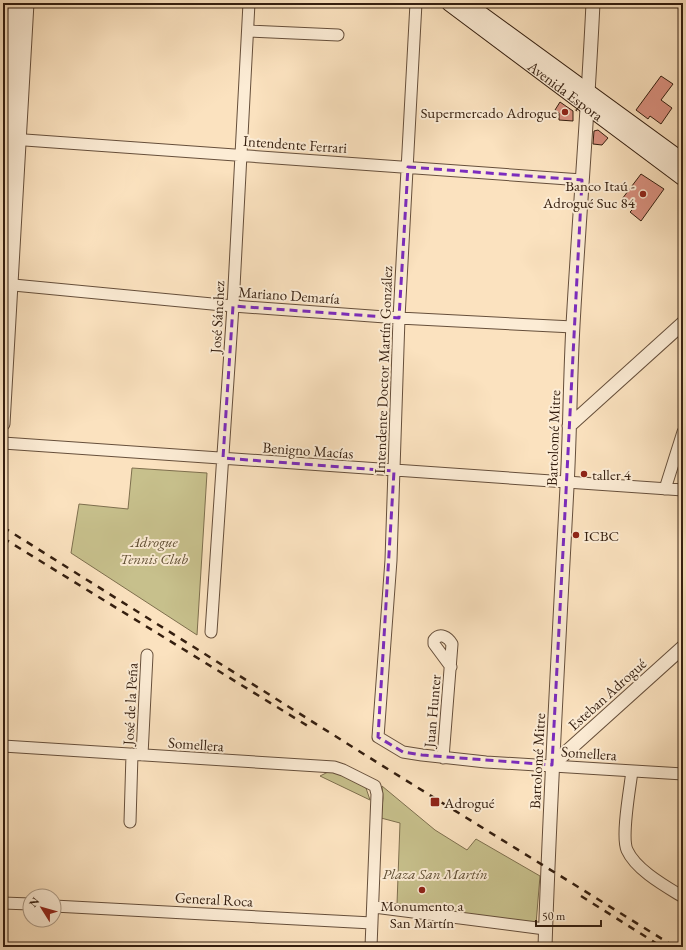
<svg xmlns="http://www.w3.org/2000/svg" width="686" height="950" viewBox="0 0 686 950" font-family="'EB Garamond',serif">
  <style>
    .green { fill: #c7c08c; stroke: #7e6f4e }
    .building { fill: #da9180; stroke: #341e0f }
    .lines { fill: none; stroke-linecap: round; stroke-linejoin: round }
    .minor-casing { stroke: #664f3b; stroke-width: 13 }
    .tertiary-casing { stroke: #664f3b; stroke-width: 15 }
    .secondary-casing { stroke: #341e0f; stroke-width: 17 }
    .minor { stroke: #fcecd5; stroke-width: 11 }
    .tertiary { stroke: #fcecd5; stroke-width: 13 }
    .secondary { stroke: #fcecd5; stroke-width: 15 }
    .rail { stroke: #341e0f; stroke-width: 2.5; stroke-dasharray: 7 7; stroke-linecap: butt }
    .marked { fill: none; stroke: #7b2cbf; stroke-width: 3; stroke-dasharray: 8 5; stroke-linejoin: round }
    .poi-dot { fill: #8f2418; stroke: #fcecd5; stroke-width: 1.5 }
    .labels { text-anchor: middle; dominant-baseline: central; stroke-width: 4; stroke-linejoin: round; paint-order: stroke }
    .street-label { font-size: 15px; fill: #341e0f; stroke: #fcecd5 }
    .poi-label { font-size: 15px; fill: #341e0f; stroke: #fcecd5; text-anchor: start }
    .park-label { font-size: 15px; font-style: italic; fill: #604f34; stroke: #fcecd5 }
  </style>
  <rect width="100%" height="100%" fill="#fbe2bf"/>
  <filter id="stains"><feTurbulence type="fractalNoise" baseFrequency=".005" numOctaves="4"/><feColorMatrix values="0 0 0 0 .2 0 0 0 0 .09 0 0 0 0 .02 0 0 0 .5 -.17"/></filter>
  <radialGradient id="worn" r=".72"><stop offset=".6" stop-color="#630" stop-opacity="0"/><stop offset="1" stop-color="#630" stop-opacity=".3"/></radialGradient>
  <path class="green" d="M132,468L207,473L197,635L71,553L79,504L128,509Z
    M330,771L341,774L366,788L370,800L320,776Z
    M382,786L435,830L467,850L476,839L540,876L536,924L397,904L400,823L381,818L383,798Z"/>
  <path class="building" d="M661,76L673,84L661,100L672,108L661,124L650,116L648,119L636,110Z
    M560,102L573,111V121L559,120V113L555,110Z
    M598,130L608,138L602,145L593,144L594,131Z
    M641,174L664,189L641,221L630,212L634,208L622,199Z"/>
  <g class="lines">
    <defs>
      <path id="minor" d="M416,3L399,318L391,560L378,737L403,752L422,755L486,762L683,774
        M249,31L338,35
        M11,139L582,180
        M3,284L233,306L399,318L573,327
        M3,443L683,490
        M665,489L683,432
        M211,632L233,306L249,3
        M3,746L334,767L343,770L375,786L377,794L371,947
        M142,755L147,655
        M443,758L452,644C448,637 440,632 434,640V644L451,667
        M632,771C630,788 621,836 627,850C636,870 665,886 683,897
        M130,822L132,754
        M3,903L30,904
        M54,906L372,923
        M374,907L545,929"/>
      <path id="tertiary" d="M3,222L15,3
        M3,424L27,3
        M569,426L683,323
        M552,765L683,647
        M545,947C550,793 559,640 567,487C570,433 570,379 573,325C579,218 588,111 593,3"/>
      <g id="secondary">
        <path id="s1" d="M449,3L683,178"/>
        <path d="M466,3L683,161"/>
      </g>
    </defs>
    <use href="#minor" class="minor-casing"/>
    <use href="#tertiary" class="tertiary-casing"/>
    <use href="#secondary" class="secondary-casing"/>
    <use href="#minor" class="minor"/>
    <use href="#tertiary" class="tertiary"/>
    <use href="#secondary" class="secondary"/>
    <path class="rail" d="M3,527L378,763L675,947
      M3,538L311,728
      M581,896L662,947"/>
  </g>
  <path class="marked" d="M408,167L582,180L552,765L422,755L403,752L378,737L394,471L223,458L233,306L399,318Z"/>
  <g class="poi-dot">
    <circle cx="565" cy="112" r="4"/>
    <circle cx="643" cy="194" r="4"/>
    <circle cx="584" cy="474" r="4"/>
    <circle cx="576" cy="535" r="4"/>
    <rect x="430" y="797" width="10" height="10" rx="2"/>
    <circle cx="422" cy="890" r="4"/>
  </g>
  <g class="labels">
    <g class="street-label">
      <text stroke="none"><textPath href="#s1" startOffset="146">Avenida Espora</textPath></text>
      <text transform="translate(295 144) rotate(4)">Intendente Ferrari</text>
      <text transform="translate(289 295) rotate(4)">Mariano Demaría</text>
      <text transform="translate(217 317) rotate(-87)">José Sánchez</text>
      <text transform="translate(383 370) rotate(-88)">Intendente Doctor Martín González</text>
      <text transform="translate(553 438) rotate(-88)">Bartolomé Mitre</text>
      <text transform="translate(308 450) rotate(4)">Benigno Macías</text>
      <text transform="translate(607 694) rotate(-42)">Esteban Adrogué</text>
      <text transform="translate(130 704) rotate(-87)">José de la Peña</text>
      <text transform="translate(432 711) rotate(-85)">Juan Hunter</text>
      <text transform="translate(196 744) rotate(4)">Somellera</text>
      <text transform="translate(589 753) rotate(4)">Somellera</text>
      <text transform="translate(537 761) rotate(-87)">Bartolomé Mitre</text>
      <text transform="translate(214 899) rotate(3)">General Roca</text>
    </g>
    <g class="poi-label">
      <text x="557" y="112" text-anchor="end">Supermercado Adrogue</text>
      <text x="635" y="185" text-anchor="end">Banco Itaú -<tspan x="635" dy="17">Adrogué Suc 84</tspan></text>
      <text x="592" y="474">taller 4</text>
      <text x="584" y="535">ICBC</text>
      <text x="444" y="802">Adrogué</text>
      <text x="422" y="905" text-anchor="middle">Monumento a<tspan x="422" dy="17">San Martín</tspan></text>
    </g>
    <g class="park-label">
      <text x="154" y="541">Adrogue<tspan x="154" dy="17">Tennis Club</tspan></text>
      <text x="435" y="873">Plaza San Martín</text>
    </g>
  </g>
  <rect width="686" height="950" fill="none" stroke="#fbe2bf" stroke-width="16"/>
  <rect x="4" y="4" width="678" height="942" fill="none" stroke="#341e0f" stroke-width="2"/>
  <rect x="8" y="8" width="670" height="934" fill="none" stroke="#341e0f"/>
  <g transform="translate(42 908) rotate(307)"><circle r="19" fill="#fcecd5" stroke="#ac9a86"/>
  <path d="M0-3L7 15L0 10L-7 15Z" fill="#8f2418"/>
  <text y="-6" font-size="11" font-weight="bold" text-anchor="middle" fill="#341e0f">N</text>
  </g>
  <path d="M536 920v6h65v-6" fill="none" stroke="#341e0f" stroke-width="2"/>
  <text x="542" y="920" font-size="12" fill="#341e0f" stroke="#fcecd5" stroke-width="3" paint-order="stroke">50 m</text>
  <rect width="100%" height="100%" filter="url(#stains)"/>
  <rect width="100%" height="100%" fill="url(#worn)"/>
</svg>
